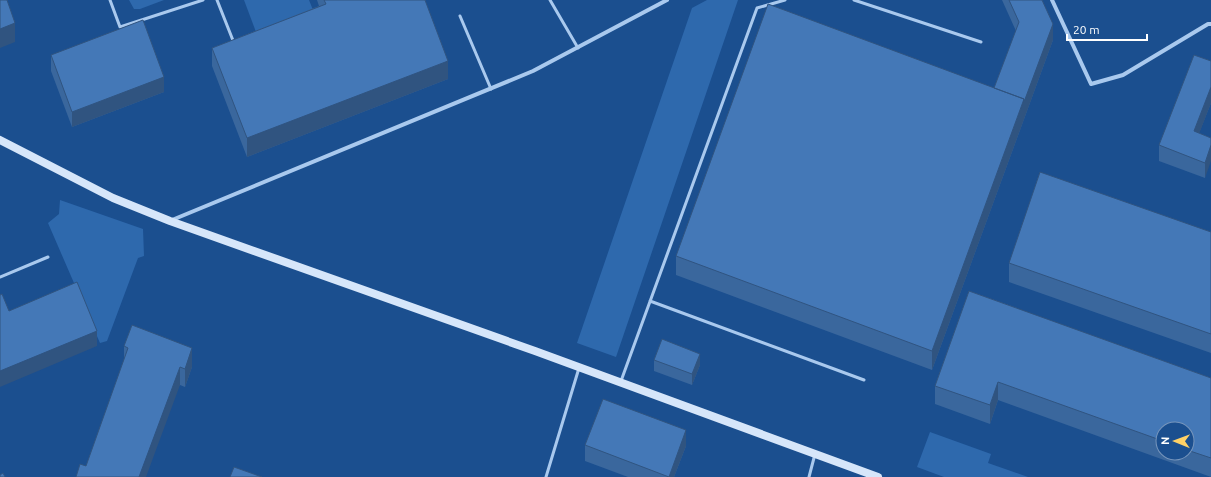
<svg xmlns="http://www.w3.org/2000/svg" width="1211" height="477" viewBox="0 0 1211 477" font-family="Ubuntu,sans-serif">
  <style>
    .green { fill: #2e69ad }
    .lines { fill: none; stroke-linecap: round; stroke-linejoin: round }
    .lane { stroke: #a9c9ee; stroke-width: 3 }
    .street { stroke: #a9c9ee; stroke-width: 4 }
    .secondary { stroke: #d6e6fa; stroke-width: 8 }
    .wall { fill: #3a679d; fill-rule: evenodd }
    .shaded-wall { fill: #305480 }
    .building { fill: #4478b7; stroke: #305480 }
  </style>
  <rect width="100%" height="100%" fill="#1b4f8f"/>
  <path class="green" d="M129,0H164L140,9H134Z
    M244,0H309L313,10L256,32Z
    M707,0H738L616,357L577,343L692,8Z
    M60,200L143,229L144,256L138,258L107,341L100,343L48,223L59,214Z
    M930,432L991,454L988,463L1028,477H944L917,467Z"/>
  <g class="lines">
    <path class="lane" d="M110,0L120,27L203,0
      M217,0L234,43
      M550,0L578,48
      M854,0L981,42
      M460,16L491,89
      M0,277L48,257
      M650,301L864,380
      M621,381L757,8L785,0
      M546,477L579,368
      M809,477L815,454"/>
    <path class="street" d="M1052,0L1091,84L1123,75L1208,24H1211
      M172,220L533,71L667,0"/>
    <path class="secondary" d="M0,140L113,198L170,221L535,351L878,477"/>
  </g>
  <path class="wall" d="M317,0H425L448,79L247,157L212,66V48L319,6Z
    M1002,0H1042L1053,40L932,370L676,275V256L994,88L1016,31Z
    M51,55L164,92L72,127L51,71Z
    M1211,61V103L1199,133L1211,138L1205,178L1159,161V145Z
    M1211,232V353L1009,282V263Z
    M969,291L1211,378V477L998,400L990,424L935,404V386ZM1163,429H1187V453H1163Z
    M124,346L192,367L185,387L180,385L86,466L124,362Z
    M654,360L700,365L692,385L654,371Z
    M585,445L686,446L674,477H628L585,461Z"/>
  <path class="shaded-wall" d="M15,23V42L0,48V29Z
    M1053,24V40L932,370V351L1024,99Z
    M448,61V79L247,157V138Z
    M164,77V92L72,127V112Z
    M1211,87V103L1194,147V131Z
    M1211,145V161L1205,178V163Z
    M97,331V346L0,387V371Z
    M192,348V367L185,387V369Z
    M700,354V365L692,385V374Z
    M180,367V385L146,477H139Z
    M998,382V400L990,424V405Z
    M686,430V446L674,477H669Z"/>
  <path class="building" d="M0,0H7L15,23L0,29Z
    M324,0H425L448,61L247,138L212,48L326,4Z
    M1009,0H1042L1053,24L1024,102V99L994,88L1019,22Z
    M768,4L1024,99L932,351L676,256Z
    M143,20L164,77L72,112L51,55Z
    M1194,55L1211,61V87L1194,131L1211,138V145L1205,163L1159,145Z
    M1040,172L1211,232V334L1009,263Z
    M77,282L97,331L0,371V295L2,294L9,311Z
    M969,291L1211,378V458L1187,450V429H1163V441L998,382L990,405L935,386Z
    M132,325L192,348L185,369L180,367L139,477H76L80,464L86,466L128,348L124,346Z
    M662,339L700,354L692,374L654,360Z
    M603,399L686,430L669,477L585,445Z
    M234,467L262,477H230Z
    M3,473L5,477H0V475Z"/>
  <g transform="translate(1175 441) rotate(271)"><circle r="19" fill="#1b4f8f" stroke="#7695bc"/>
  <path d="M0-3L7 15L0 10L-7 15Z" fill="#ffd166"/>
  <text y="-6" font-size="11" font-weight="bold" text-anchor="middle" fill="#ffffff">N</text>
  </g>
  <path d="M1067 34v6h80v-6" fill="none" stroke="#ffffff" stroke-width="2"/>
  <text x="1073" y="34" font-size="12" fill="#ffffff" stroke="#1b4f8f" stroke-width="3" paint-order="stroke">20 m</text>
</svg>
